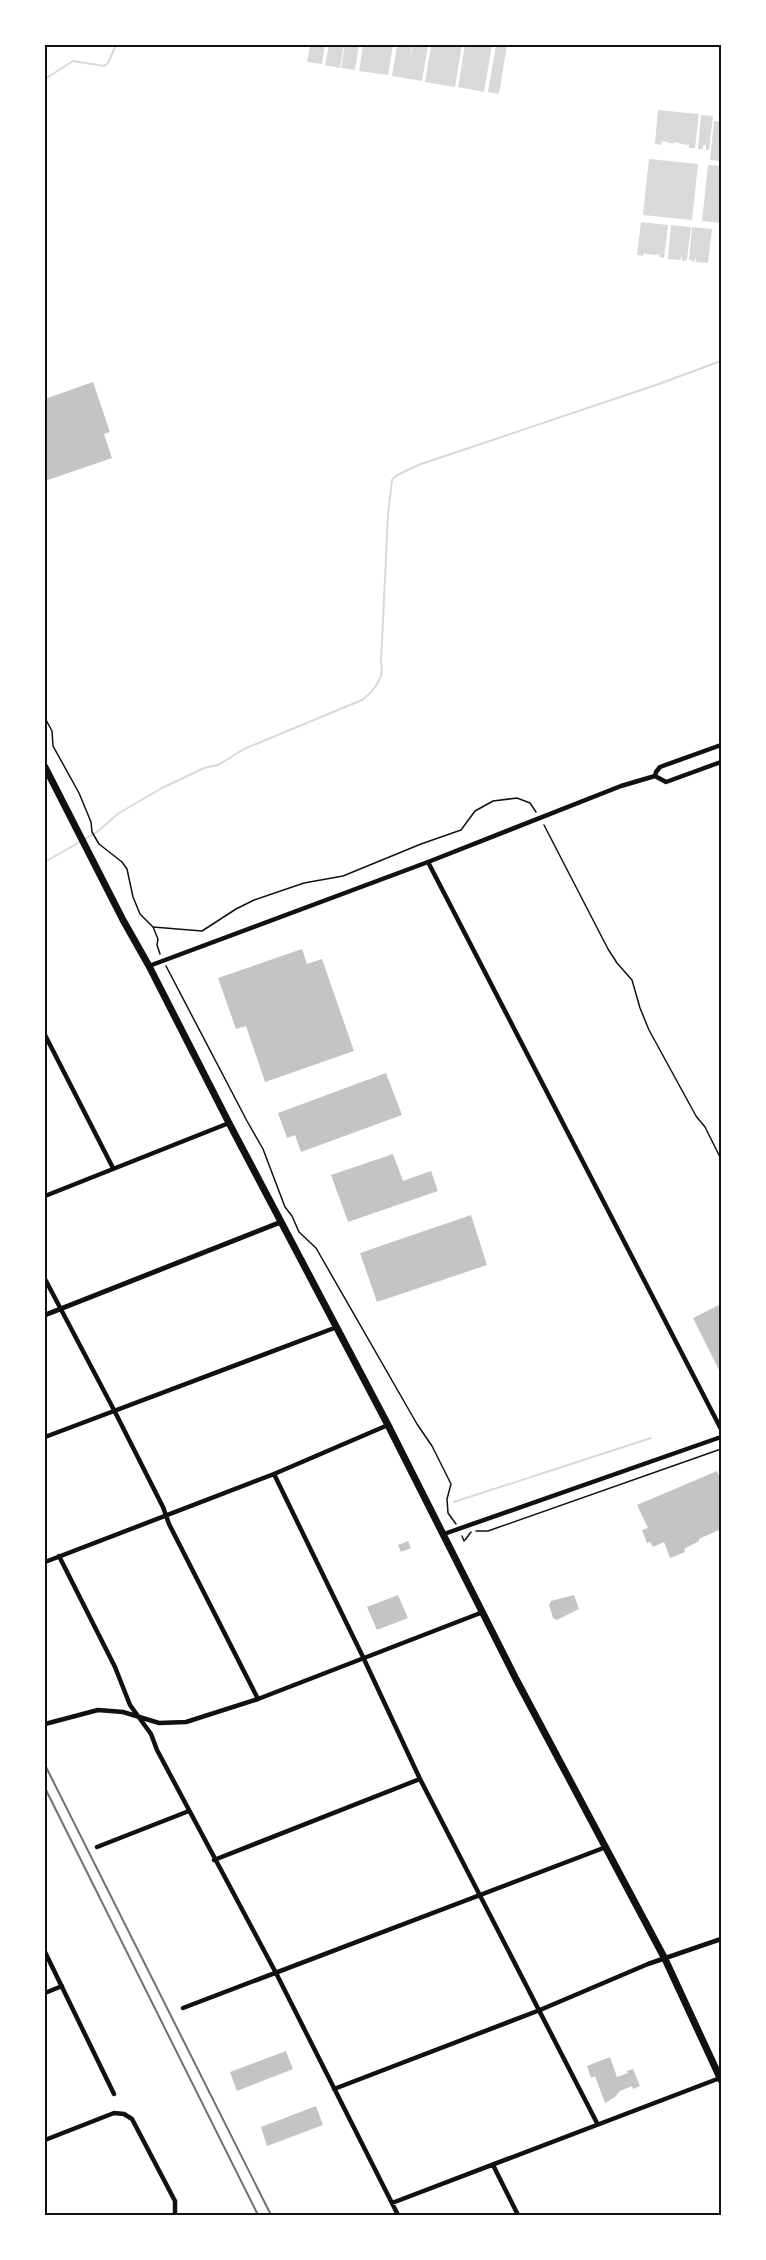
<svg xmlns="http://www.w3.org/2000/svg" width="766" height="2260" viewBox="0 0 766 2260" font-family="Rubik,sans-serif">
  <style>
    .water { fill: #d9d9d9 }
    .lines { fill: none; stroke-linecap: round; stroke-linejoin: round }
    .stream { stroke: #d9d9d9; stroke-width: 2 }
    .building { fill: #c4c4c4 }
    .path { stroke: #111; stroke-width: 1.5 }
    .minor { stroke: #111; stroke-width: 4.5 }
    .tertiary { stroke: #111; stroke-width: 5 }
    .primary { stroke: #111; stroke-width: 7 }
    .rail { stroke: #707070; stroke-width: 2 }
    .neatline { fill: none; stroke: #111; stroke-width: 2 }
  </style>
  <rect width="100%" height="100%" fill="#fff"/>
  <path class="water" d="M310,45H325L322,64L307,62Z
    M329,45H344L340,68L325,65Z
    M345,45H359L355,70L341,68Z
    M363,45H393L388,75L359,71Z
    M397,45H412L410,58L413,45H428L422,81L392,76Z
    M431,45H462L455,87L425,82Z
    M465,45H492L484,92L458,87Z
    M496,45H507L499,94L488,92Z
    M658,110L699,114L695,148H689V144L687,145L674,142V144L662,141L661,145L655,144Z
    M701,115L713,116L709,150H706V145H703V149H698Z
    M714,121L720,122L721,124V161L710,160Z
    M649,159L698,164L692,220L643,215Z
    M708,165L721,166V223L702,221Z
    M641,222L668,225L664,258L659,257V254L657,255L645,254L644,252L643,256L637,255Z
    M671,225L691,227L687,259L685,261H682V256L680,260L668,259Z
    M692,227L712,229L708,263L696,262V257L694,262L689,259Z"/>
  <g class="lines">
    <path class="stream" d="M45,79L73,61L104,66L108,63L116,45
      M45,862L97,832L119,813L162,788L204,768L218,765L244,749L362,700C374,691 385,678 381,662L388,515L392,480L397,475L421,464L656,385L721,361
      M454,1502L651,1438"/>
  </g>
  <path class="building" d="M93,382L110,432L104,434L112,458L45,481V399Z
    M302,949L307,964L322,959L354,1051L265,1082L246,1026L236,1029L218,978Z
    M386,1073L402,1115L301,1152L295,1135L287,1138L278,1113Z
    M393,1154L403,1181L431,1171L438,1191L348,1222L331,1175Z
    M471,1215L487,1265L377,1302L360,1253Z
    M721,1304V1374L693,1318Z
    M717,1471L721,1481V1529L699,1539V1541L684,1549L685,1552L670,1558L664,1542L653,1547L650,1542L647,1543L642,1530L648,1528L637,1505Z
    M408,1541L411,1548L401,1552L398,1545Z
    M398,1595L408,1618L377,1630L367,1607Z
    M574,1595L579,1609L557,1620L553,1618L549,1605L551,1601Z
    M286,2051L293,2069L237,2091L230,2072Z
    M610,2057L617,2077L628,2073L627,2071L633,2069L640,2086L633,2089L632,2086L620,2091L615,2097L605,2103L595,2076L591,2078L587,2066Z
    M316,2106L323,2125L267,2146L261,2127Z"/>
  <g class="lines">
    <path class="path" d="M45,718L52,731L53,746L79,793L91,822L92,832L99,844L122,862L127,869L133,897L140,914L153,927L202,931L236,909L254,900L304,883L343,876L421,844L461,830L475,811L493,801L517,798L530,803L536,812
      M544,825L608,949L617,963L632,980L640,1008L649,1030L696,1116L705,1127L721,1159
      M153,927L158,939L157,945L160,954
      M166,966L247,1121L263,1149L285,1207L292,1216L299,1232L316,1248L417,1424L432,1446L451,1484L447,1499L448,1513L456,1524
      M476,1531H488L721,1449
      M462,1536L464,1541
      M465,1540L471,1532"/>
    <path class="minor" d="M655,776L656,772L660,767L721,745
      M655,776L666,782L721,762
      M428,862L721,1429
      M149,966L428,862L621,786L655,776
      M45,1035L113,1168
      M45,1196L229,1123
      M45,1279L114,1410L163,1507L169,1524L258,1699
      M45,1437L337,1327
      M274,1474L363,1657L420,1779L597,2123
      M444,1534L721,1437
      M59,1556L115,1667L130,1705L151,1734L157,1750L276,1973L398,2215
      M45,1562L274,1474L388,1425
      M45,1724L98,1710L123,1712L159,1723L186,1722L258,1699L483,1612
      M97,1847L189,1811
      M214,1860L420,1779
      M45,1952L114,2094
      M45,1993L62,1986
      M183,2008L606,1847
      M334,2089L540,2010L648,1964L721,1939
      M45,2140L114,2113L124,2114L132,2119L175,2201V2215
      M493,2165L518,2215
      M392,2203L720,2078"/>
    <path class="tertiary" d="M45,1315L281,1222"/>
    <path class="primary" d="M45,767L123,920L149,966L229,1123L388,1425L516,1679L665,1959L721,2080"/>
    <path class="rail" d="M45,1765L271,2215
      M45,1788L258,2215"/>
  </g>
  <rect width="766" height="2260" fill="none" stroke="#ffffff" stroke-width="93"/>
  <rect x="46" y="46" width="674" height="2168" class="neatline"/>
</svg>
